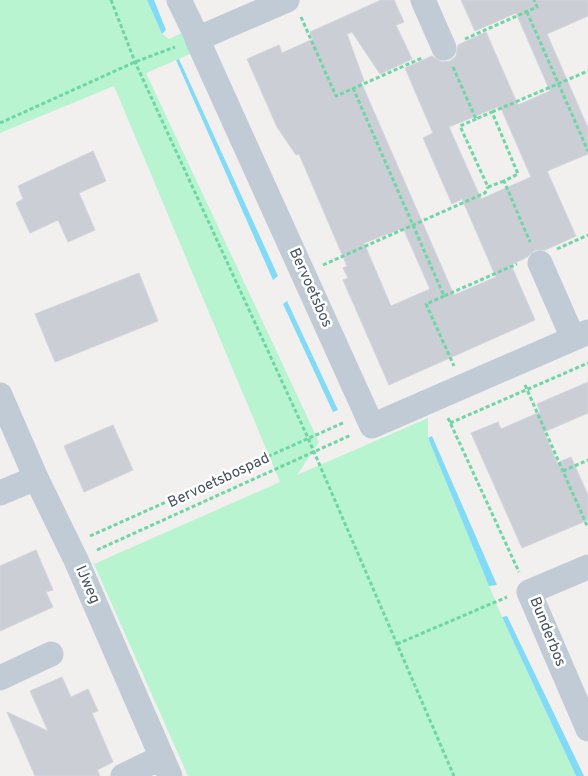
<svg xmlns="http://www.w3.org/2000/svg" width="588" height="776" viewBox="0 0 588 776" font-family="Overpass,sans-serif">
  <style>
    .green { fill: #b9f4d1 }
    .water { fill: #81dbf6 }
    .building { fill: #cbced4; stroke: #d2d5dc; fill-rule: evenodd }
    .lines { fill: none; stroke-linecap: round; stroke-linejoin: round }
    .path { stroke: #6dd6a5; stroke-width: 3; stroke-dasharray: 4 2.5; stroke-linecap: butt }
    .minor { stroke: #c1cbd6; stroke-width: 25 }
    .labels { text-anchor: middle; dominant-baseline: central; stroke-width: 5; stroke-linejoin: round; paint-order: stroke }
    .street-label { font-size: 15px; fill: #45525f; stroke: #fff }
  </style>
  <rect width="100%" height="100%" fill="#f2efef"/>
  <path class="green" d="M0,0H147L162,34L169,39L188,30L197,51L146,73L319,442L297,475L428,418V438L502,617L576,776H188L94,564L280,482L114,86L0,133Z"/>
  <path class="water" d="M147,0H154L166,30L162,34Z
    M179,59L278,276L273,280L176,60Z
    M287,301L338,410L333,412L283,304Z
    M432,436L497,585L489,586L428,438Z
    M507,616L584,776H576L502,617Z"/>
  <path class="building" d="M381,0H394L404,22L396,25L412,59L380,74L352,32L347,34L364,81L361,82L454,295L496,277L462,199L452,204L423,138L433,133L405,68L432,56L442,62L450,61L456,56L458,45L486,32L518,105L550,91L516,13L475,31L461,0H588V16L547,34L588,128V154L547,171L576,236L545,250H535L527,257L511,265L535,320L389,385L343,280L348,278L343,268L347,266L299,154L296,155L277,127L247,59L279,45L282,53L313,39L310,32ZM500,106L531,177L481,199L449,127ZM403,228L430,289L391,306L364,243Z
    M93,151L106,181L79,193L95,230L68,242L58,220L30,233L16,203L23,199L18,186Z
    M139,273L158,321L55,362L35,314Z
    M588,382V413L544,432L557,463L571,457L588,495V520L522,548L471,433L498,422L501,429L540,412L537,404Z
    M113,425L133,470L84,492L64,446Z
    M36,550L53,590L46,592L53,607L0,631V566Z
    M62,677L71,697L88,689L98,711L92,713L113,762L97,770L100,776H35L7,712L48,731L30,691Z"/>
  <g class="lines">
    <path class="path" d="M111,0L135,62L308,438L454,776
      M527,12L588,151
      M301,17L336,96L422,58
      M465,39L537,7L534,0
      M453,67L476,119L492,112L518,174L504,181L530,242
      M353,88L444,296L517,264
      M492,112L588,71
      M476,119L460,126L488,187L504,181
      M0,123L135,62L175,47
      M557,249L588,235
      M323,265L485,193L488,187
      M444,296L426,304L454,366
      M525,385L588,528
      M448,418L519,572
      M450,423L588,363
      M563,471L588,460
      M90,536L345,422
      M97,550L351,435
      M397,644L507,597"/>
    <path class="minor" d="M179,0L195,33
      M287,0L197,39L372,426L588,332
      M423,0L444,48
      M540,263L573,338
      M0,395L36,478L76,560L170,776
      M0,493L36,478
      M588,567L529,592L588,729
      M0,678L51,654
      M123,776L162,757"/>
  </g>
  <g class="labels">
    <g class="street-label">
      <text transform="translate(310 288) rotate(66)">Bervoetsbos</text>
      <text transform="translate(219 481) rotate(-25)">Bervoetsbospad</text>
      <text transform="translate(87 585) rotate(66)">IJweg</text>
      <text transform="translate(547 632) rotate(68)">Bunderbos</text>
    </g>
  </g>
</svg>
